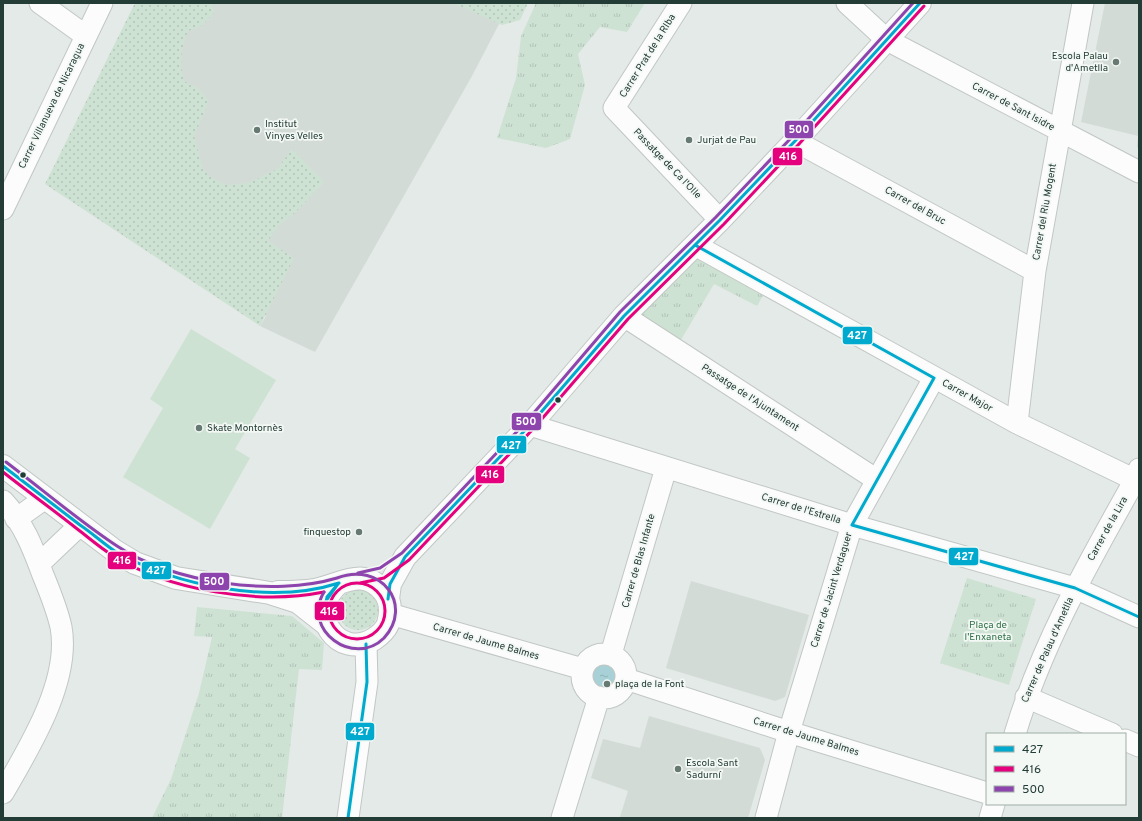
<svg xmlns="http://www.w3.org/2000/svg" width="1142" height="821" viewBox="0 0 1142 821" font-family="Overpass,sans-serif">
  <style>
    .built { fill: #d3dbd7 }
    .grass { fill: url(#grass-dots) }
    .park { fill: url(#park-tufts) }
    .garden { fill: #cee2d4 }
    .water { fill: url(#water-ripples) }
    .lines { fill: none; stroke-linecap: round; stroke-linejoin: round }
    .street-casing { stroke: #c1c7c4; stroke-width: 23 }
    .secondary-casing { stroke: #c0c7c4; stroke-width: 24 }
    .street { stroke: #fbfcfb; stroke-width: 21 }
    .secondary { stroke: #fbfcfb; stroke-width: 22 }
    .bus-1-casing { stroke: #f3f8f5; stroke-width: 6 }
    .bus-2-casing { stroke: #f3f8f5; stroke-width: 6 }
    .bus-3-casing { stroke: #f3f8f5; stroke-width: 6 }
    .bus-1 { stroke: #00a9ce; stroke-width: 3 }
    .bus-2 { stroke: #e5007d; stroke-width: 3 }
    .bus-3 { stroke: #8e44ad; stroke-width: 3 }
    .poi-dot { fill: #677973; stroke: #f3f8f5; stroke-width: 1.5 }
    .bus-dot { fill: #233c35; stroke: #f3f8f5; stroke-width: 1.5 }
    .labels { text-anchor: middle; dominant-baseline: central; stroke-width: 3.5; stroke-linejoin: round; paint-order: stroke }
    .street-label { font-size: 10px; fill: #233c35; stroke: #f3f8f5 }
    .poi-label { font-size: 10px; fill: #233c35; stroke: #f3f8f5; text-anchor: start }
    .park-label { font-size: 10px; fill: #2f7147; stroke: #f3f8f5 }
    .line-badge { stroke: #f3f8f5; stroke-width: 1.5 }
    .badge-label { font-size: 11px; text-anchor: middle; font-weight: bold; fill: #fff }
  </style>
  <defs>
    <pattern id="grass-dots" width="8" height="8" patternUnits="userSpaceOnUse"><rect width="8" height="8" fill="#cee2d4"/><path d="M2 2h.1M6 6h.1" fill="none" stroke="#b1c3b7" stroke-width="1.8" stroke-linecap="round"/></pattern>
    <pattern id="park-tufts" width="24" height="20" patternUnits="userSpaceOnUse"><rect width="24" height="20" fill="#cee2d4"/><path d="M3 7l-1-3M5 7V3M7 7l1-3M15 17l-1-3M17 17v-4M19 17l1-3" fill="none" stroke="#b1c3b7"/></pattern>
    <pattern id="water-ripples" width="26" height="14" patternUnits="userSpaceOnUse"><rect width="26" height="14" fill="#a7d1d6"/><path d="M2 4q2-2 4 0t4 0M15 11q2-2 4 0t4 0" fill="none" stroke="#8fb4b8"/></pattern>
  </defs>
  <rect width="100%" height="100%" fill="#e4eae7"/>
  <path class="built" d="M135,3H510L472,76L315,352L260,326L266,316L137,232Z
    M1105,3H1139V149L1137,147L1138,136L1081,122Z
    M691,581L809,615L785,697L775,701L666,668Z
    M649,716L760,748L765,760L748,818L620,817L628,791L591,778L603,739L640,748Z"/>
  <path class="grass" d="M135,3H211L214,13L201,26L188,31C181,48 179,62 184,81L198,88L209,101L194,136L203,169L212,178L226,185L249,183L277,169L292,149L324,182L295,213L279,225L268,241L294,258L260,326L45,184Z
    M453,3H528L520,20L502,25Z
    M338 610a20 20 0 1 1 40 0a20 20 0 1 1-40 0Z"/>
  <path class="park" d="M536,3H645L627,32L600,27L578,54L585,85L570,139L546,148L497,138L516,78L521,36Z
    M697,253L766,291L757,306L714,284L678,345L634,315Z
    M967,578L1036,599L1009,685L940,663Z
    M197,607L292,616L324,643L322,670L299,669L282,818H152L171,779L199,693L212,637L194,636Z"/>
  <path class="garden" d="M191,329L276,380L235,449L250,458L210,529L123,477L163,408L150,399Z"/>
  <path class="water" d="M589 674a16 16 0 1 1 32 0a16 16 0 1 1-32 0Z"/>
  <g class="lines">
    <defs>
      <path id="street" d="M40,3L86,36
        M681,3L614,108L720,220
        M847,3L887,40L1139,172
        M795,141L1035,271
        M3,209L102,3
        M695,245L1017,423L1127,476L1139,479
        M624,316L877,480
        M1017,423L1035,271L1083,3
        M530,425L852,525L1075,588L1139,617
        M3,501C23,522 33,548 43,575C50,592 57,609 61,627C71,681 29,748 3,793
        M16,519L44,499
        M39,564L80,525
        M390,614L583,669
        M582 676a22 22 0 1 1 44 0a22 22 0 1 1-44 0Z
        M611,654L666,468
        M626,679L789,732L987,793
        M1026,697L1112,734
        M1015,734C1042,643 1090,560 1136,478L1139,469
        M1125,740L1139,746
        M348,818L367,682L366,644
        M562,818L599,697
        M766,818L789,732L852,525L934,378
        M990,818L994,804"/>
      <path id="secondary" d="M3,466L115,551L135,563L176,578L270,593L298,602L326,624
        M278,592C290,592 303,592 314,590C340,586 363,565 384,592C391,601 391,613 388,624C385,631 380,635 374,639C338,661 304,612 339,583
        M388,599L390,584L405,557L530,425L624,316L720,220L795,141L920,3"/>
    </defs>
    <use href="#street" class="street-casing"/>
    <use href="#secondary" class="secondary-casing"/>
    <use href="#street" class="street"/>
    <use href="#secondary" class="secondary"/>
    <defs>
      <path id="bus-1" d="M695,245L934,378L852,525L1075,588L1139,617
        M3,466C29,486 54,505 80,525C92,533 104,544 116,552C177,586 271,605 339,583
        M388,599L390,584L405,557L530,425L624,316L720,220L795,141L920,3
        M324,614L327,597L338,584
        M324,614L326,601L338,584
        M348,818L367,682L366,644"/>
      <path id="bus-2" d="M3,472C27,491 52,509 76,528C88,537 99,547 112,555C169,591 259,605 324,592
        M360,583L384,578L409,560L534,428L628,319L724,224L799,144L924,6
        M329 611a28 28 0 1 1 56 0a28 28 0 1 1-56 0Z"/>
      <path id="bus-3" d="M6,462C43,490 79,521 117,546C172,583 274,597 337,578
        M358,573L380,568L402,553L526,422L620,312L716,217L791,138L913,3
        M324,592C301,630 354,668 384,638C414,605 381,561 337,578"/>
    </defs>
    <use href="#bus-1" class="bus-1-casing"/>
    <use href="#bus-2" class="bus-2-casing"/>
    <use href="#bus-3" class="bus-3-casing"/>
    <use href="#bus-1" class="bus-1"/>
    <use href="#bus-2" class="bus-2"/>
    <use href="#bus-3" class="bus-3"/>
  </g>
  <g class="poi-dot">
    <circle cx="1116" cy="62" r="4"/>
    <circle cx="257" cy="130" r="4"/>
    <circle cx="689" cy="140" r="4"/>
    <circle cx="199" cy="428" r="4"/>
    <circle cx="359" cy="532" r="4"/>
    <circle cx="607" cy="684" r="4"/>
    <circle cx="678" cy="769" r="4"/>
  </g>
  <g class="bus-dot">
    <circle cx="558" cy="400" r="3.5"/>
    <circle cx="23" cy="475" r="3.5"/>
  </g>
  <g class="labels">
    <g class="street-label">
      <text transform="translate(648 56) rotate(-58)">Carrer Prat de la RIba</text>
      <text transform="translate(52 106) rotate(-64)">Carrer Villanueva de Nicaragua</text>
      <text transform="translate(1013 107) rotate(28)">Carrer de Sant Isidre</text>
      <text transform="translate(667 164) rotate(46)">Passatge de Ca l'Olle</text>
      <text transform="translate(915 206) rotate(29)">Carrer del Bruc</text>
      <text transform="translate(1045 212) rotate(-80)">Carrer del Riu Mogent</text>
      <text transform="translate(967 396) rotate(29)">Carrer Major</text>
      <text transform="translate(750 398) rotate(33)">Passatge de l'Ajuntament</text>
      <text transform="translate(801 509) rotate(17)">Carrer de l'Estrella</text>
      <text transform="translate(1108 529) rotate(-61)">Carrer de la Lira</text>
      <text transform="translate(639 561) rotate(-74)">Carrer de Blas Infante</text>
      <text transform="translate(832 590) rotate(-73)">Carrer de Jacint Verdaguer</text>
      <text transform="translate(486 642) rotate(16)">Carrer de Jaume Balmes</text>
      <text transform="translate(1048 650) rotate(-66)">Carrer de Palau d'Ametlla</text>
      <text transform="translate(806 737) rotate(17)">Carrer de Jaume Balmes</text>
    </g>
    <g class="poi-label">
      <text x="1108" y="56" text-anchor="end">Escola Palau<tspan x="1108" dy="12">d'Ametlla</tspan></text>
      <text x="265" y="124">Institut<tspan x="265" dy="12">Vinyes Velles</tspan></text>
      <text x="697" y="140">Jurjat de Pau</text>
      <text x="207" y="428">Skate Montornès</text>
      <text x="351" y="532" text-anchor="end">finquestop</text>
      <text x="615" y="684">plaça de la Font</text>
      <text x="686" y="763">Escola Sant<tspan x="686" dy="12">Sadurní</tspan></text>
    </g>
    <g class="park-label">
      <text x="988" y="625">Plaça de<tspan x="988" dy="12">l'Enxaneta</tspan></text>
    </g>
  </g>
  <g class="line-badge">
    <rect x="784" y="120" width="30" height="19" rx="4" fill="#8e44ad"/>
    <rect x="772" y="147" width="31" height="19" rx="4" fill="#e5007d"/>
    <rect x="842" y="326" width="31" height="19" rx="4" fill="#00a9ce"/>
    <rect x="511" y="412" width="31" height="19" rx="4" fill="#8e44ad"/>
    <rect x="496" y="435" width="31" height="19" rx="4" fill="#00a9ce"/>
    <rect x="475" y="465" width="30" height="19" rx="4" fill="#e5007d"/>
    <rect x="948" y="547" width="31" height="19" rx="4" fill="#00a9ce"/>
    <rect x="107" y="551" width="30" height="19" rx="4" fill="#e5007d"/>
    <rect x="141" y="561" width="31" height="19" rx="4" fill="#00a9ce"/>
    <rect x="199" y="572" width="31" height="19" rx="4" fill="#8e44ad"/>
    <rect x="314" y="601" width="31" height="20" rx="4" fill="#e5007d"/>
    <rect x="345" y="722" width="30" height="19" rx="4" fill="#00a9ce"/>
  </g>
  <g class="badge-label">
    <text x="799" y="133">500</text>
    <text x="788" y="160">416</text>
    <text x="857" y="339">427</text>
    <text x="526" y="425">500</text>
    <text x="511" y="449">427</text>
    <text x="490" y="478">416</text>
    <text x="964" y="560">427</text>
    <text x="122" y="564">416</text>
    <text x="156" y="574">427</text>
    <text x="214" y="585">500</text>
    <text x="329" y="615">416</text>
    <text x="360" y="735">427</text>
  </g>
  <rect width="1142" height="821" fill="none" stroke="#233c35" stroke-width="8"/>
  <rect x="986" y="733" width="140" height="72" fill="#f3f8f5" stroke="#a0ada8"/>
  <rect x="994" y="746" width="20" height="6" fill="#00a9ce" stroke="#a0ada8"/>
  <text x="1022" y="753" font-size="12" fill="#233c35">427</text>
  <rect x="994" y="766" width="20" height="6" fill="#e5007d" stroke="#a0ada8"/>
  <text x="1022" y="773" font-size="12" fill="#233c35">416</text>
  <rect x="994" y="786" width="20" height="6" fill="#8e44ad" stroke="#a0ada8"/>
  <text x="1022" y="793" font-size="12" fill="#233c35">500</text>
</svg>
